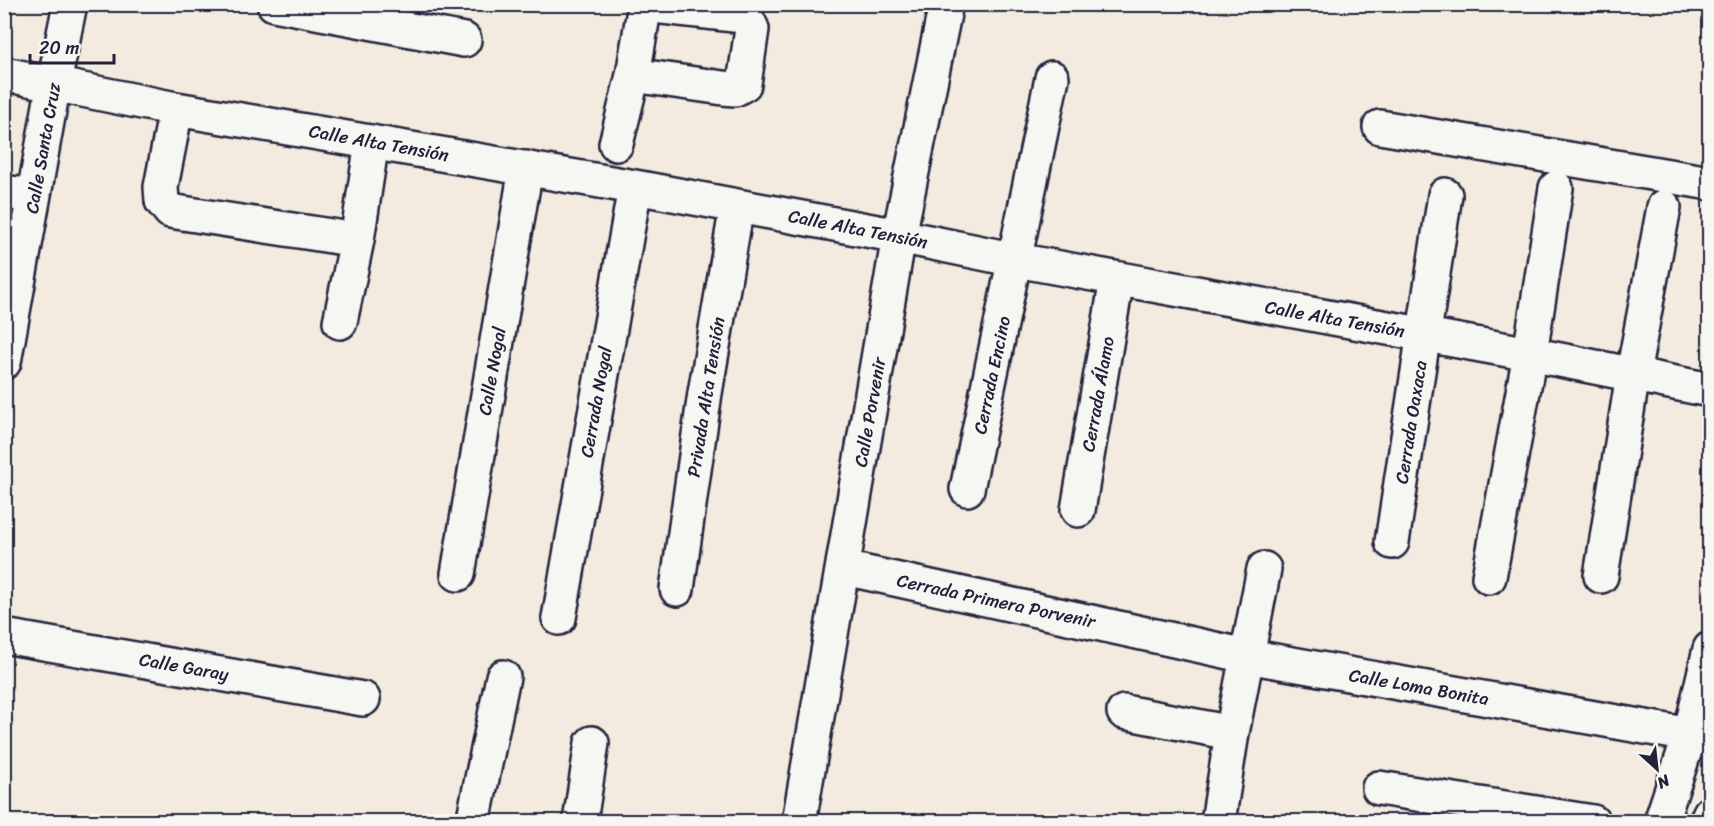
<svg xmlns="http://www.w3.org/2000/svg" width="1714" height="826" viewBox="0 0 1714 826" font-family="Sriracha,sans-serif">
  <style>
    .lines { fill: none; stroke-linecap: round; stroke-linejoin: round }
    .minor-casing { stroke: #22223b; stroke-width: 38 }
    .minor { stroke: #f6f6f2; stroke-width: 33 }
    .labels { text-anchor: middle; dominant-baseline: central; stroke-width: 5; stroke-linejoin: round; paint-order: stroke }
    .street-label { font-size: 18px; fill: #22223b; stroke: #f6f6f2 }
  </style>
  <rect width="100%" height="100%" fill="#f3eae0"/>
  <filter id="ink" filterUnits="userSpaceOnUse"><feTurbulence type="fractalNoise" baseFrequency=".0167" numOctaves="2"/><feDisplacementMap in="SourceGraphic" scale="12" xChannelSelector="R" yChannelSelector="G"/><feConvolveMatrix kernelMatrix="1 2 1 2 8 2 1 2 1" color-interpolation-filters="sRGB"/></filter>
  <g filter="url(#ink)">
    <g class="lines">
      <defs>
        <path id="minor" d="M274,4L464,40
          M4,74L176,109L635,187L899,236L1016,260L1530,354L1710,390
          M633,75L723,88L735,89L744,84L752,29L746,17L734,15L645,5
          M176,109L161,187L162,201L170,211L357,240
          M1380,127L1710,183
          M616,144L633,75L645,4
          M4,192L33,196
          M340,322L357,240L372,142
          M4,362L54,83L70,4
          M967,489L1052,78
          M1078,510L1117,279
          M1392,542L1445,195
          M844,568L1247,656L1690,735
          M458,574L526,168
          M1601,576L1633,374L1664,207
          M1489,577L1530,354L1556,188
          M677,589L705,393L737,206
          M559,618L635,187
          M4,636L363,699
          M1124,712L1232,733
          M1379,788L1593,822
          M473,822L503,677
          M580,822L592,743
          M799,822L899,236L946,4
          M1218,822L1232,733L1264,569
          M1661,822L1690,735L1710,649
          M1706,822L1710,813"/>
      </defs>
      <use href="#minor" class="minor-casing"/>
      <use href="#minor" class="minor"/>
    </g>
  </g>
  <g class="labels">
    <g class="street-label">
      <text transform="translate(379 143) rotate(10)">Calle Alta Tensión</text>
      <text transform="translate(43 148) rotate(-80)">Calle Santa Cruz</text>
      <text transform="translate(858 229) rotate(11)">Calle Alta Tensión</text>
      <text transform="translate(1335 319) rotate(10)">Calle Alta Tensión</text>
      <text transform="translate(492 371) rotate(-80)">Calle Nogal</text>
      <text transform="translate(992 375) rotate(-78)">Cerrada Encino</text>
      <text transform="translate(1098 394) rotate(-80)">Cerrada Álamo</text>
      <text transform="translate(706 397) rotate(-81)">Privada Alta Tensión</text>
      <text transform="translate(596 402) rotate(-80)">Cerrada Nogal</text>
      <text transform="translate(870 412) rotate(-80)">Calle Porvenir</text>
      <text transform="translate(1411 422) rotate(-81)">Cerrada Oaxaca</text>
      <text transform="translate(996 601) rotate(12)">Cerrada Primera Porvenir</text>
      <text transform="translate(184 667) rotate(10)">Calle Garay</text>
      <text transform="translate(1419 687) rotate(10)">Calle Loma Bonita</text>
    </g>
  </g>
  <rect width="1714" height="826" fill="none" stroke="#f6f6f2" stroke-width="24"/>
  <rect x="12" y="12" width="1690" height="802" fill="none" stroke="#22223b" stroke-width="2" filter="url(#ink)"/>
  <g transform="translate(1657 769) rotate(153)" stroke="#f6f6f2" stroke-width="4.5" paint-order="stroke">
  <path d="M0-4.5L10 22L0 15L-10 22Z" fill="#22223b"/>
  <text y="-9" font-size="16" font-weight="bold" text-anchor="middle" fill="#22223b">N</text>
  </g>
  <path d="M30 54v9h84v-9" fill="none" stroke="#22223b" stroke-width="3"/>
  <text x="39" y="54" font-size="18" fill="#22223b" stroke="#f6f6f2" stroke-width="4.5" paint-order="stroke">20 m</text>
</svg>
